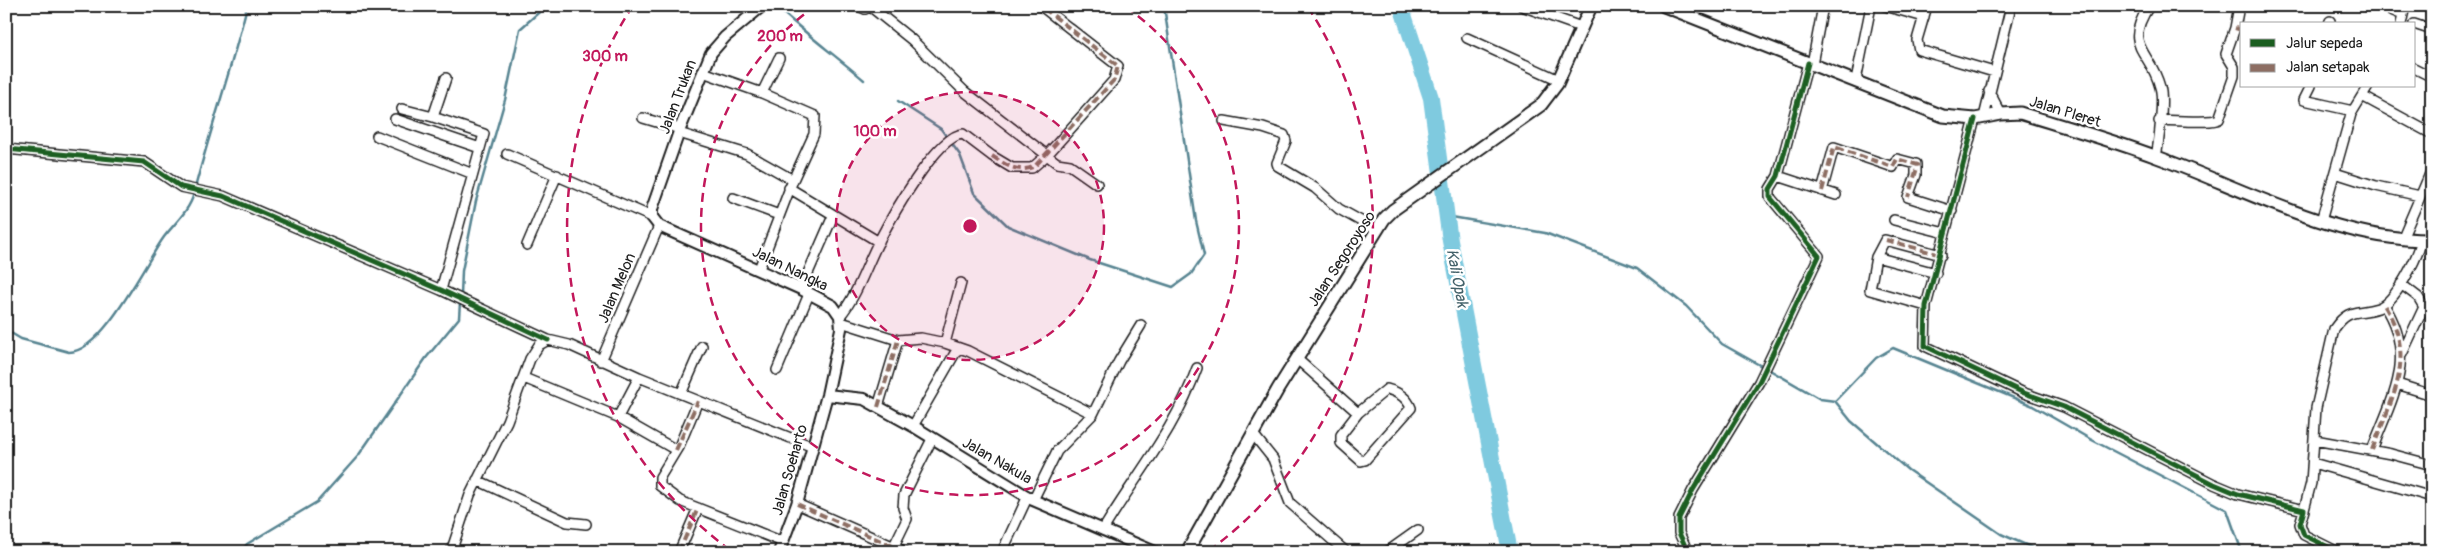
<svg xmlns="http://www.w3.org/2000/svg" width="2438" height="558" viewBox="0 0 2438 558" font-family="Pangolin,sans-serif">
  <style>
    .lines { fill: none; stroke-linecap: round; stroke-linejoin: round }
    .stream { stroke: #578491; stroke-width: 2.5 }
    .river { stroke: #7fcadf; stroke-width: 16 }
    .minor-casing { stroke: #1c1c1c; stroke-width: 12 }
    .tertiary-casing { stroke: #1c1c1c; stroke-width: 14 }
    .secondary-casing { stroke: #1c1c1c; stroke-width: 15 }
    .minor { stroke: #fff; stroke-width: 9 }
    .tertiary { stroke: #fff; stroke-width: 10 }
    .secondary { stroke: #fff; stroke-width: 11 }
    .quiet { stroke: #8d6e63; stroke-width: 4; stroke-dasharray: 8 4; stroke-linecap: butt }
    .cycleway-casing { stroke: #fff; stroke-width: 8 }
    .cycleway { stroke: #1b5e20; stroke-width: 5 }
    .ring { fill: none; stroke: #c2185b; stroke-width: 2.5; stroke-dasharray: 9 6 }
    .labels { text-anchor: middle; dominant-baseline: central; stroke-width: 5; stroke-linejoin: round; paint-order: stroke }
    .street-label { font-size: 15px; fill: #1c1c1c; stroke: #fff }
    .water-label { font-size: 16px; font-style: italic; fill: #44626a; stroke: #fff }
    .centre { fill: #c2185b; stroke: #fff; stroke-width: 2.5 }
    .ring-label { font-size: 15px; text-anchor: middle; font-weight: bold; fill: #c2185b; stroke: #fff; stroke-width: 5; stroke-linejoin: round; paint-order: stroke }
  </style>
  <rect width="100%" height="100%" fill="#fff"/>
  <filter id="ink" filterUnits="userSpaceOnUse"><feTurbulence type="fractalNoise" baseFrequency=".02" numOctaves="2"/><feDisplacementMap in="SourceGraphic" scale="10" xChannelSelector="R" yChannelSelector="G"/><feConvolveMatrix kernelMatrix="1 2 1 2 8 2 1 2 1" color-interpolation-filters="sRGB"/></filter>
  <g filter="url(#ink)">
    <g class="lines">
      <path class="stream" d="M776,6C804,33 835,55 864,80
        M898,101L941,129L960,155L974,193L1008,226L1090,260L1173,287L1191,274L1204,255L1196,221L1164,6
        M195,188C211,127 232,67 247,6
        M1446,216L1545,233L1637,268L1686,306L1722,344L1763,367
        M461,296L462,271L476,201L505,100L520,29L546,6
        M6,330L21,339L69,352C103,352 145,263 164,237C174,224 190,210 194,193
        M1768,369L1820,399L1835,401L1851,421L1908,470L2001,534L2042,552
        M1835,401L1876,358L1893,348L2031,405L2090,439L2227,510L2242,552
        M241,552L247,544L317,502L358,456L426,358L459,318L460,302"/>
      <path class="river" d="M1401,6L1431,98L1450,241L1510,552"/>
      <defs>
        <path id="minor" d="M858,6L865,9L872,6
          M1522,6L1581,27
          M1885,6L1924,17
          M1927,6L1917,40L1919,50L1994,72
          M2149,6C2122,48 2150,49 2160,87C2164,99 2159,143 2156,156
          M2381,6L2403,15
          M871,7L912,40L964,91L1057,163L1070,165L1097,184
          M2329,24L2330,21
          M2401,24L2405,6
          M2414,24L2432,30
          M1467,38L1559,80
          M1812,64L1823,6
          M2414,68L2432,77
          M703,72L762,93L815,116L814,134L793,180L759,269
          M1856,80L1871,6
          M2311,86L2304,100L2353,111
          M1989,91L2001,114
          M762,93L779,58
          M2362,96L2432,134
          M402,109L433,117L446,78
          M433,117L484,134L441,290
          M1984,117L2011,6
          M643,118L680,129
          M395,119L480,148
          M1975,119L1926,306L1925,346L2024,393L2064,407L2214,484L2238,494L2304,510L2300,524L2304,535L2338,552
          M1224,121L1263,128L1284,135L1286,141L1277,163L1278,166L1315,188L1339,209L1377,230
          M2159,121C2173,119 2210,124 2219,119L2234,76V67L2226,54L2235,28L2239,6
          M679,133L747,154L793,180
          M377,136L473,174
          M6,149L144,162L181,187L223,196L441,290L548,340
          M507,154L652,217
          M2335,173L2376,186L2420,196
          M1778,176L1836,195
          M789,188L879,242
          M1822,191L1834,147L1893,167L1897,159L1916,164V175L1908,197L1952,211
          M733,198L779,215
          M1894,220L1945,233
          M2321,221L2351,114L2368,86
          M2402,239L2432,169
          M527,245L557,175
          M1876,257L1936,273
          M2401,284L2418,297L2424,307L2402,354
          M801,289L833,216
          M1926,306L1870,290L1876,257L1885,240L1941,255
          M840,316C858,294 866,266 879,241C891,218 937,135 963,134L992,156L1012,168H1032L1047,155L1114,80L1118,66L1041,6
          M841,322L898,340L921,338L945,343L968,351L1093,414
          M945,343L961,283
          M1297,359L1358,413
          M601,361L659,226
          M777,370L809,294
          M524,378L618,417L676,450
          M2397,384L2432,395
          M1387,389C1398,392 1407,397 1411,408L1365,460L1361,461L1341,443V435L1358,413Z
          M681,394L702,346
          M698,401L680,444L660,477V486L680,501L783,542
          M878,407L898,340
          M618,417L639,377
          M913,426L958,348
          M1253,434L1273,459L1290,503L1346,552
          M2315,440L2391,454L2432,465
          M2372,450C2392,397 2418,358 2384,305
          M2313,463L2432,497
          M477,480L567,522L586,524
          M1033,500L1057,451L1093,414L1119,361L1141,325
          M797,504L906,552
          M2304,510L2311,483L2316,408L2334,329C2349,307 2357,315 2378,308C2396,302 2417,258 2422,240
          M1103,530C1137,473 1174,432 1197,368
          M451,552L470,495L507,421L530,359L539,345L548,340L569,345L639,377L813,447
          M679,552L698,508
          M891,552L907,519L903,508L904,495L932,439
          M1002,552L1028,496
          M1387,552L1418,530
          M1688,552L1679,533V518L1693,490L1759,382L1819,256L1770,197V189L1778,176L1808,63"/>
        <path id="tertiary" d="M762,6L725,37L711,53L680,129L652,209V217L659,226L801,289L833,306L840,316L841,329L827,395L797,504L779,552
          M827,395L864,399L913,426L1033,500L1155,552"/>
        <path id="secondary" d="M1664,6L1943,116L1975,119L2001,114L2020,113C2065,127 2112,140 2157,157C2245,189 2336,241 2432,240
          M1187,552L1278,389L1384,219L1393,210L1541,105L1557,84L1591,6"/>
      </defs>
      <use href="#minor" class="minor-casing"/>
      <use href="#tertiary" class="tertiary-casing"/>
      <use href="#secondary" class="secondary-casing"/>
      <use href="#minor" class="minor"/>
      <use href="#tertiary" class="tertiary"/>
      <use href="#secondary" class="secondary"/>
      <path class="quiet" d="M871,7L872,6
        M2235,28L2242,30
        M992,156C1006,165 1018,174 1035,166L1114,80L1118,66L1041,6
        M1822,191L1834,147L1893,167L1897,159L1918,165L1908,197
        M1886,240L1941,255
        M878,407L898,340
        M676,450L698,401
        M2372,450C2392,397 2418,358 2384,305
        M797,504L906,552
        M679,552L698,508"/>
      <defs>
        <path id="cycleway" d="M1975,119L1926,306L1925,346L2024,393L2064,407L2214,484L2238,494L2304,510L2300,524L2304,535L2338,552
          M6,149L144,162L181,187L223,196L441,290L548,340
          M1688,552L1679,533V518L1693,490L1759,382L1819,256L1770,197V189L1778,176L1808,63"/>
      </defs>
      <use href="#cycleway" class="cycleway-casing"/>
      <use href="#cycleway" class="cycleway"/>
    </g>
  </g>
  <circle cx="970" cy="226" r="134" fill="#c2185b" fill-opacity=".12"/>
  <g class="ring">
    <circle cx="970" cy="226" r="134"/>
    <path d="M1126 7A269 269 0 1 1 814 7"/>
    <path d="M730 550A403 403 0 0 1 632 7M1308 7A403 403 0 0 1 1210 550"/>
  </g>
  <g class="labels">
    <g class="street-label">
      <text transform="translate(678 97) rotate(-69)">Jalan Trukan</text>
      <text transform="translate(2065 112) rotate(17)">Jalan Pleret</text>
      <text transform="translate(1342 259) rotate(-57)">Jalan Segoroyoso</text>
      <text transform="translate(790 269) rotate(26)">Jalan Nangka</text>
      <text transform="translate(617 288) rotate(-67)">Jalan Melon</text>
      <text transform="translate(997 461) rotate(30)">Jalan Nakula</text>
      <text transform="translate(790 470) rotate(-74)">Jalan Soeharto</text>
    </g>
    <g class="water-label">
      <text transform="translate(1457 278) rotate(79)">Kali Opak</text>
    </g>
  </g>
  <circle cx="970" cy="226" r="8" class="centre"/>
  <g class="ring-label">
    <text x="780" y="41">200 m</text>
    <text x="605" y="61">300 m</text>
    <text x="875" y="136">100 m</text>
  </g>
  <rect width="2438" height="558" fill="none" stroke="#fff" stroke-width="25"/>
  <rect x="12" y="12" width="2413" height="533" fill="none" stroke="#1c1c1c" stroke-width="2" filter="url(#ink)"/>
  <rect x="2240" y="22" width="175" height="65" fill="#ffffff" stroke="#a4a4a4"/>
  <rect x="2250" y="39" width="25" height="8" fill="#1b5e20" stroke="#a4a4a4"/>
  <text x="2286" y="48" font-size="15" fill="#1c1c1c">Jalur sepeda</text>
  <rect x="2250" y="64" width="25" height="8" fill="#8d6e63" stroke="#a4a4a4"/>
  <text x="2286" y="72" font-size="15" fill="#1c1c1c">Jalan setapak</text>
</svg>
